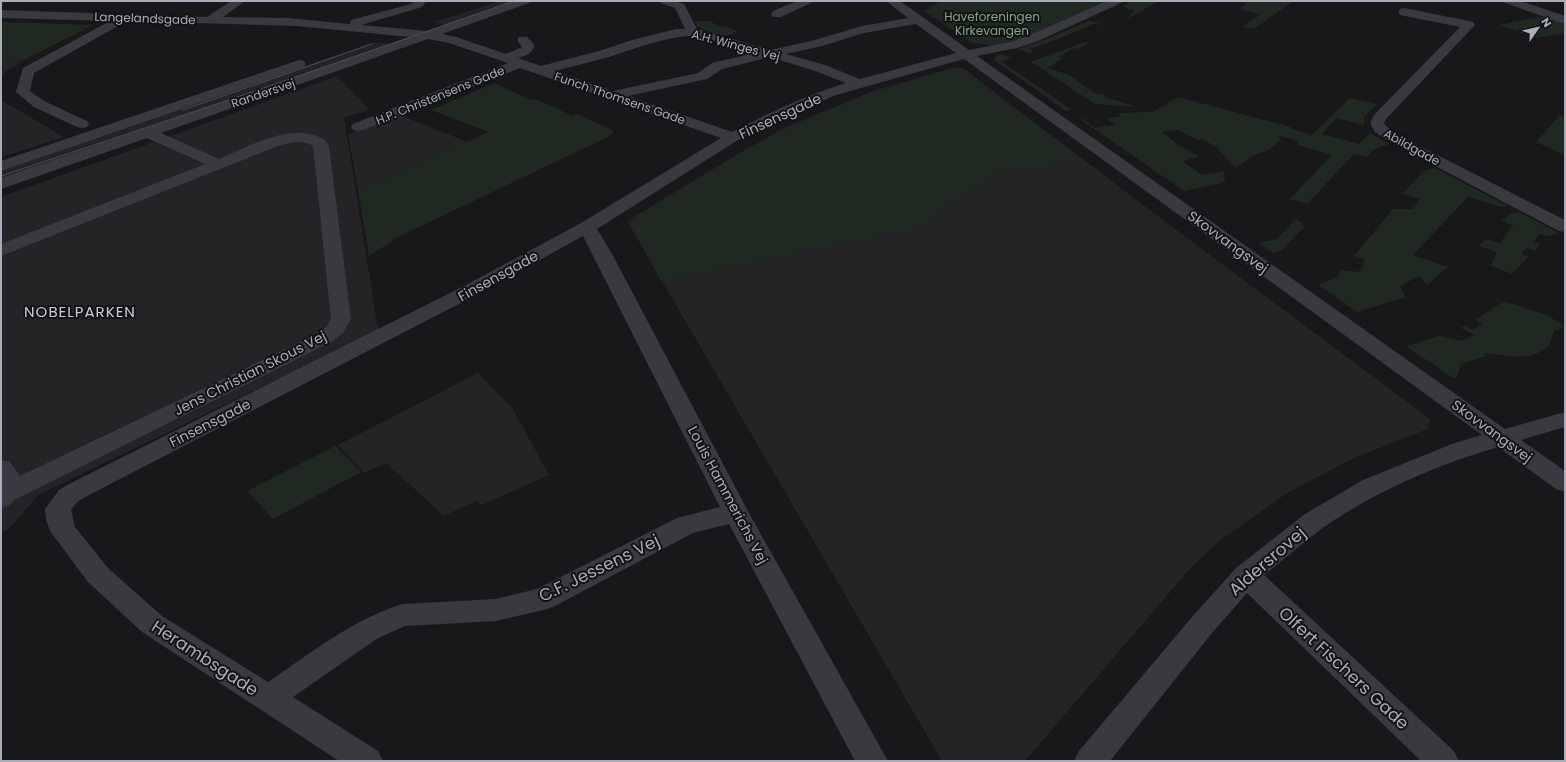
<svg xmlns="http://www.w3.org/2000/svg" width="1566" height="762" viewBox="0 0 1566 762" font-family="Poppins,sans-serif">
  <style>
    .built { fill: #242427 }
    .green { fill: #1f2921 }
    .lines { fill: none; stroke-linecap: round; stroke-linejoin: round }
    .minor { fill: #39393f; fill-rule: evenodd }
    .tram { stroke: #4c4d54; stroke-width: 1 }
    .labels { text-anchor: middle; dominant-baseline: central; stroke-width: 4; stroke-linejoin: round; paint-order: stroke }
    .far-park-label { font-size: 12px; fill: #80a685; stroke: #131315 }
    .far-street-label { font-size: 12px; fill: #a9adbb; stroke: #131315 }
    .street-label { font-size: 14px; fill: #a9adbb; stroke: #131315 }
    .neighbourhood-label { font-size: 15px; letter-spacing: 1px; fill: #cbcdd6; stroke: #131315 }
    .near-street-label { font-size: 17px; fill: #a9adbb; stroke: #131315 }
  </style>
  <rect width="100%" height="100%" fill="#18181a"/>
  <path class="built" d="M500,1H519L449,26L435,22Z
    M374,42L392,44L1,179V170Z
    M26,59L5,72L1,78V62Z
    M956,67L963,68L1155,214L1430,419L1428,429L1354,458L1287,493L1218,542L1189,570L1025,761H942L627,221L736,155L784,128L873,91Z
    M337,76L370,110L344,117L378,331L38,495L9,529L1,533V197Z
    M1,100L64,137L1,157Z
    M397,114L468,142L358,190L348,134Z
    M478,373L513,409L549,475L482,505L476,501L444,516L386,463L364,473L338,445Z"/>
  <path class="green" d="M941,1H1107L1031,35L995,46L970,42L924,11Z
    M1133,1H1158L1126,20L1134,11L1122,6Z
    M1237,1H1293L1254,29L1242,27L1260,14L1239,9L1247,3Z
    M1546,16L1565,23V33L1536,38L1499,25Z
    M695,21H711L718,27L724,26L738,31L726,36L706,31L698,27Z
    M1089,21L1106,25L1093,24L1064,37L1030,49L1033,52L1028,53L1018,49L1047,39Z
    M1,22L93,25L26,59L1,62Z
    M1085,42L1089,43L1078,49L1074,48L1059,57L1063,58L1047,68L1067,74L1095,93L1105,95L1104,97L1139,107L1095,104L1031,62Z
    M998,54L1012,57L1002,62L1072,110L1066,111L994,60Z
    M951,69L961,70L1084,161L995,175L915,230L661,281L630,223L754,145L848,103Z
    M494,83L531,100L535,99L573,116L578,114L614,131L608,137L400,236L369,256L358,190L489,132L431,110Z
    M1178,97L1291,127L1289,128L1312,135L1350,98L1377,104L1364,117V125L1337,118L1322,134L1359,144L1370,133L1389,144L1374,149L1367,157L1354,154L1307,204L1290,199L1332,155L1298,145L1297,143L1299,141L1281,136L1278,138L1281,140L1269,150L1253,156L1235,168L1217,148L1203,139L1198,140L1178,130L1162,132L1177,144L1200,157L1182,161L1202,175L1224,171L1225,180L1223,183L1184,191L1080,119H1083L1096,128L1115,125L1107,119L1121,116L1117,113L1153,112Z
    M1560,115L1565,117V155L1536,142Z
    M1435,168L1508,206L1501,207L1468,197L1413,255L1447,267L1427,285L1419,276L1400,286L1406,297L1357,312L1318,285L1338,276L1341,270L1360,272L1365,259L1354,256L1393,209H1413L1420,199L1402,194L1424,171Z
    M1519,212L1559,233L1549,236L1539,234L1534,242L1540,244L1535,251L1526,248L1521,254L1528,257L1512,274L1491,266L1497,252L1479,246L1486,239L1500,243L1513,225L1501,221L1512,213Z
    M1296,219L1302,223L1304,227L1282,250L1273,253L1259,243L1277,239Z
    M1506,302C1522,307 1554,315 1564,327L1554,331C1552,336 1551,342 1548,346C1532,363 1503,355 1484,353L1486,356L1461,364L1457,376L1453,378L1406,346L1439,336L1462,341L1474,335L1461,328L1464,326L1473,330L1482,324L1475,320L1499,304Z
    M335,446L361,472L273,519L247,491Z"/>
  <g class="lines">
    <path class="minor" d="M231,1H245L223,17L288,18L350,24L351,20L411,4L414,1H426L423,6L419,8L361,25L427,31L514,1H531L529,3L442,34L456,37L506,54L522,47L517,40L519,37H527L534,44C534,54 526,55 518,58L541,66L599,51L632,40L676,29H685L675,8L661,3L659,1H676L684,4L697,29L771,50L815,40L862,26L908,18L886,1H900L969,50L1010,42L1030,35L1107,1H1123L1121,3L1038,41L1017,48L977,56L1505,429L1565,412V427L1521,440L1565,471V492L1556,489L1498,447C1437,465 1376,491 1324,527C1303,542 1284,560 1264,575L1454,751L1459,761H1421L1247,593L1212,633L1110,761H1074L1079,751L1192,617L1236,568L1305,514L1363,480L1452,444L1482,435L964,59L836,95L784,117L738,140L597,229L611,252L749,513L888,761H855L729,524L693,533L553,607L543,610L496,621L405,626L378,638L293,697L378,751L383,761H339L142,632L88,582L50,531L46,520L45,509L59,490L69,484L468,284L581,223L721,138L520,68L363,130L358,131L353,130L351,127L353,124L508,63L449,43L428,39L161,133L219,159C250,146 292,121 325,140L329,146L351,319L343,333L333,341L14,500L10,505L1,508V460L10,462L20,476L319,333L327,326L331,319L313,146C303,139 289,143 278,146L1,256V244L205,164L147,138L1,189V178L410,37L297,26L127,21L34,73L30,91L44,101L87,121L89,124L87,127L82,128L77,127L34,107L16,92L23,68L110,21L1,18V10L207,17ZM916,24L956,53L860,79L825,65L786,54L822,46L864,33ZM690,36L705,38L755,53L712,63L698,73L613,91L555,71C573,66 591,62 609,57C636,48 662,38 690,36ZM770,57L815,71L846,83C806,95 769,113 732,132L628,96L707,79L722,69ZM583,236L720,507L677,518L537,589L496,599L402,604C352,620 311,653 268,682L162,616L108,568L75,527L71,510L77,502L87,496L482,292Z
      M797,1H813L811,3L781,17H773L771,14L773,11Z
      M1503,1H1520L1565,16V24L1505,3Z
      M1404,8L1469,21L1473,22L1475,25L1386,119L1384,123L1386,126L1396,134L1565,220V232L1559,231L1386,140L1375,132L1370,123L1374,115L1460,27L1400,15L1398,12L1400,9Z
      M299,60L304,61L306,64L304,67L1,171V161Z"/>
    <path class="tram" d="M183,110L372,44
      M1,176L247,94L514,1"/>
  </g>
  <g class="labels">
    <g class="far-park-label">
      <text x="992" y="16">Haveforeningen<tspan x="992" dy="14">Kirkevangen</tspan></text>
    </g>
    <g class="far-street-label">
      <text transform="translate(145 18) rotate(2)">Langelandsgade</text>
      <text transform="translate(736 45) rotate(15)">A.H. Winges Vej</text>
      <text transform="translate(263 93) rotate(-19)">Randersvej</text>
      <text transform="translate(440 95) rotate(-22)">H.P. Christensens Gade</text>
      <text transform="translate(620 98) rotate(19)">Funch Thomsens Gade</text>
      <text transform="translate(1412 147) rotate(29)">Abildgade</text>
    </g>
    <g class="street-label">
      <text transform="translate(780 116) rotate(-25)">Finsensgade</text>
      <text transform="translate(1228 242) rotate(36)">Skovvangsvej</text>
      <text transform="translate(498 276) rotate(-29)">Finsensgade</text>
      <text transform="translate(250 373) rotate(-27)">Jens Christian Skous Vej</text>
      <text transform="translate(210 423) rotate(-27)">Finsensgade</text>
      <text transform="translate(1492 431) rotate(36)">Skovvangsvej</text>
      <text transform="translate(728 495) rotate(62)">Louis Hammerichs Vej</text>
    </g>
    <g class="neighbourhood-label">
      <text x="80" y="311">NOBELPARKEN</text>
    </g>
    <g class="near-street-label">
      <text transform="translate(1267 561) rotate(-41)">Aldersrovej</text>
      <text transform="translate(599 568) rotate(-26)">C.F. Jessens Vej</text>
      <text transform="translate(205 658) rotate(33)">Herambsgade</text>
      <text transform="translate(1344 668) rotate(43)">Olfert Fischers Gade</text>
    </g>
  </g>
  <rect width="1566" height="762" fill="none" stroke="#a9adbb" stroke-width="4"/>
  <g transform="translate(1538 28) rotate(56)" stroke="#131315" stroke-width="3" paint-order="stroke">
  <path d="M0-3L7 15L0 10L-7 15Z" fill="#a9adbb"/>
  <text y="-6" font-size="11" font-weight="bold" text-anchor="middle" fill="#a9adbb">N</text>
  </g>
</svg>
